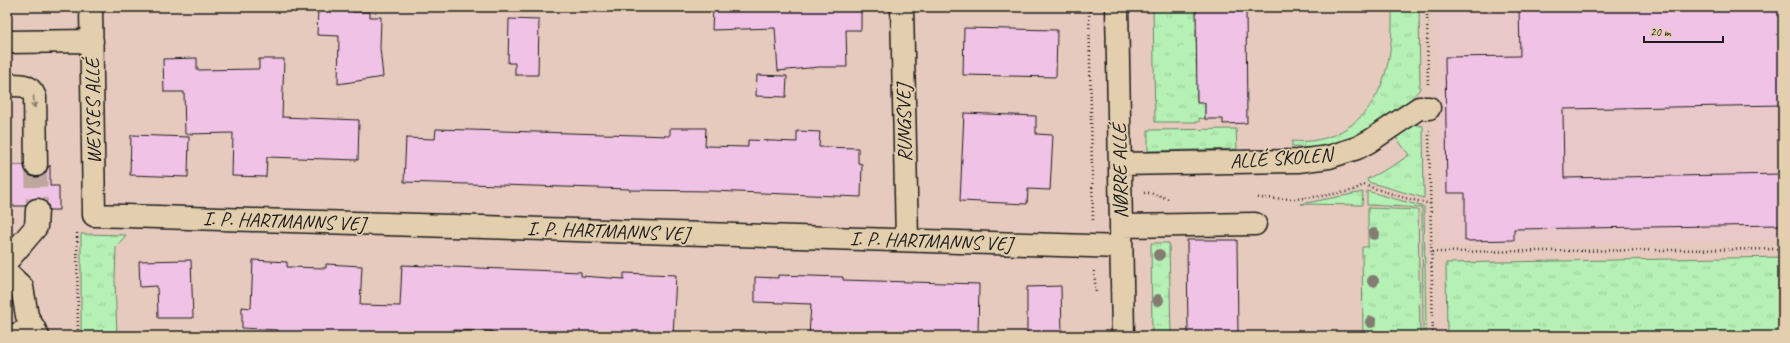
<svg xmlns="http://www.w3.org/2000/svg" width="1790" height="343" viewBox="0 0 1790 343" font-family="Caveat,sans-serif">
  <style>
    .built { fill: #eac8ca }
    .grass { fill: url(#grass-tufts); stroke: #688668 }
    .building { fill: #f0c2e5; stroke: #1c1c1c }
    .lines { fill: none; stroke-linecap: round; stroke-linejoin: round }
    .minor-tunnel { stroke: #bea79e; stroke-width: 22; stroke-dasharray: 22 11; stroke-linecap: butt }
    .minor-casing { stroke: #1c1c1c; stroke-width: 25 }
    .path { stroke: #1c1c1c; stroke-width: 2.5; stroke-dasharray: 1 3; stroke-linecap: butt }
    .minor { stroke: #e3cead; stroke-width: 22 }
    .tree { fill: #847c72 }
    .oneway { stroke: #897e6c }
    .labels { text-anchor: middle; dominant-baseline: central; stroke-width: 3.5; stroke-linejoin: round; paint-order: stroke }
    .street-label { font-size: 20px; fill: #1c1c1c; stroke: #e3cead }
  </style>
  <defs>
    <pattern id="grass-tufts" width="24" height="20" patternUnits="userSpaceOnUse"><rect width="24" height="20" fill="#b5f0b4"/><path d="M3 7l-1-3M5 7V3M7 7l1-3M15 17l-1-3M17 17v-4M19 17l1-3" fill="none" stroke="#9bcd9a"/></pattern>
  </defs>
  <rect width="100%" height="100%" fill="#e7cabe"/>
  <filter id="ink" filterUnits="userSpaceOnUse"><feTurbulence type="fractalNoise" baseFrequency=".025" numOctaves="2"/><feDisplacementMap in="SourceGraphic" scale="8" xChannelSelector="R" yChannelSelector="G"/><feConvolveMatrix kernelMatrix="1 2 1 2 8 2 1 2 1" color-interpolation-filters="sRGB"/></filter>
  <g filter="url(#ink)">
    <path class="built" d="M1437,7H1783V240L1440,245Z"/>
    <path class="grass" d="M1153,7H1196V14L1204,13V29H1196V43H1204L1196,60L1197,73H1204L1205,89H1197V102L1205,103V119L1199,118V122H1155Z
      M1392,7H1419L1420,89C1396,118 1354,142 1317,147C1309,148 1300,147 1292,147V141C1310,143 1327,139 1342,131C1387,105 1393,54 1392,7Z
      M1410,123L1423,126L1424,198L1368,182L1367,179L1396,164L1409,155L1395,136L1409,128Z
      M1236,129L1237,149L1148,151V130Z
      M1367,191L1424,207L1426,336H1423L1422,208L1367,205Z
      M1363,192L1362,205L1301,204Z
      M1368,208L1418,210L1420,336H1363L1362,247H1368Z
      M81,234L126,235L116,247L115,280L117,336H81Z
      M1151,243H1169L1171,336H1152Z
      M1783,257V336H1447L1446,263Z"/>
    <path class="building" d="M318,7H352V12H370V17H381L380,48L383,77L338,84L339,36L317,35Z
      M713,7H861V30H846L847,67H819L778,71L775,28L712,30Z
      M1196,7H1246L1247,123L1223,124V119H1205V103H1197Z
      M1519,7H1783V105L1563,109L1564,178L1783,174V225L1514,229V240L1465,241V193H1447L1445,57L1520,56Z
      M509,19L539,20L538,75H515V63H508Z
      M964,28L1057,30L1056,77L963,75Z
      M197,58V70L259,69V59H284L282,117L359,120L358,160L267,157L266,177L232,176L233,133L185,134L184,92H164L163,59Z
      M757,75L787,76L786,97L756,96Z
      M964,113L1036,116V134L1053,135L1050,190L1028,189L1027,204L960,201Z
      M670,128H706L705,146L748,147V140L797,142V131L820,132L819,147L858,148V163L862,164L861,197L712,191L629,190V189L404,182L406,138L435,139L436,129L670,136Z
      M131,135L189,137L188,177L130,175Z
      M7,165H24L26,172L30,176L36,177L43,175L50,165V186H59V210H49L48,204L44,199L38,198L31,199L25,206H7Z
      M1187,240H1237L1238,336H1188Z
      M191,260L193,318H158L157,286L140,287L139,261Z
      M253,260L287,262V267L326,268V264L362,266L360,305L400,306L402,265L581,272V276L624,279V273L676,275L673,336L601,333V336H492V331L452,330V336H278V330L242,328V307L251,308Z
      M778,275L843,277V280L979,284L978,336H809L811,304L755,302V277L778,278Z
      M1061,286L1062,336H1027V287Z"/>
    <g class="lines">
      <path class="minor-tunnel" d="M36,165L37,210"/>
      <defs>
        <path id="minor" d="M91,7L94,215L1121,247
          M902,7L907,240
          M1117,7L1123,336
          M7,42L92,41
          M7,85C20,85 29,83 35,97L36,165
          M1120,164L1298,161L1329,157L1357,148L1370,141L1419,108H1429
          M1121,226L1255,224
          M7,261L36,227L37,210
          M7,273L22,287L27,316L38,336
          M12,336L34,328"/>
      </defs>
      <use href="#minor" class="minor-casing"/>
      <path class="path" d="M1089,7L1093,222
        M1427,7L1428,84
        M1429,131L1433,336
        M1144,193H1150L1169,199
        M1258,198L1295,199L1322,196L1351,191L1364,185L1405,198L1431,204
        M77,233L78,336
        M1432,252L1783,249
        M1094,271L1096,294"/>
      <use href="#minor" class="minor"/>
    </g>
    <g class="tree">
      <circle cx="1374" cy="234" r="6"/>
      <circle cx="1159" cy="255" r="6"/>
      <circle cx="1373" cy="281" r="6"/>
      <circle cx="1158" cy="300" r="6"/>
      <circle cx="1371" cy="322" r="6"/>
    </g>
    <defs><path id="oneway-shaft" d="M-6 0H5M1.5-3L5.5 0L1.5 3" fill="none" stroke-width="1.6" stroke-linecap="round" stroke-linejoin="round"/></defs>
    <use class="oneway" href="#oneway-shaft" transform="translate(34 102) rotate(85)"/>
  </g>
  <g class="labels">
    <g class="street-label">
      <text transform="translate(93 111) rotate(-91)">WEYSES ALLÉ</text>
      <text transform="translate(904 123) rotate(-91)">RUNGSVEJ</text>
      <text transform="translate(1281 158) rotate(-4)">ALLÉ SKOLEN</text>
      <text transform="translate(1120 171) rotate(-91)">NØRRE ALLÉ</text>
      <text transform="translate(284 221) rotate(2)">I. P. HARTMANNS VEJ</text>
      <text transform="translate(608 231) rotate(2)">I. P. HARTMANNS VEJ</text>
      <text transform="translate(931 241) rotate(2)">I. P. HARTMANNS VEJ</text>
    </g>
  </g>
  <rect width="1790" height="343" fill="none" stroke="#e3cead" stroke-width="24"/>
  <rect x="12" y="12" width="1766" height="319" fill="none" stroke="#1c1c1c" stroke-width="1.5" filter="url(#ink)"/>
  <path d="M1644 36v6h79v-6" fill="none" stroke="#1c1c1c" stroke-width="2"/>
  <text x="1650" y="36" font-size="12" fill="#1c1c1c" stroke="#e3cead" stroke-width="3" paint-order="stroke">20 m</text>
</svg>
